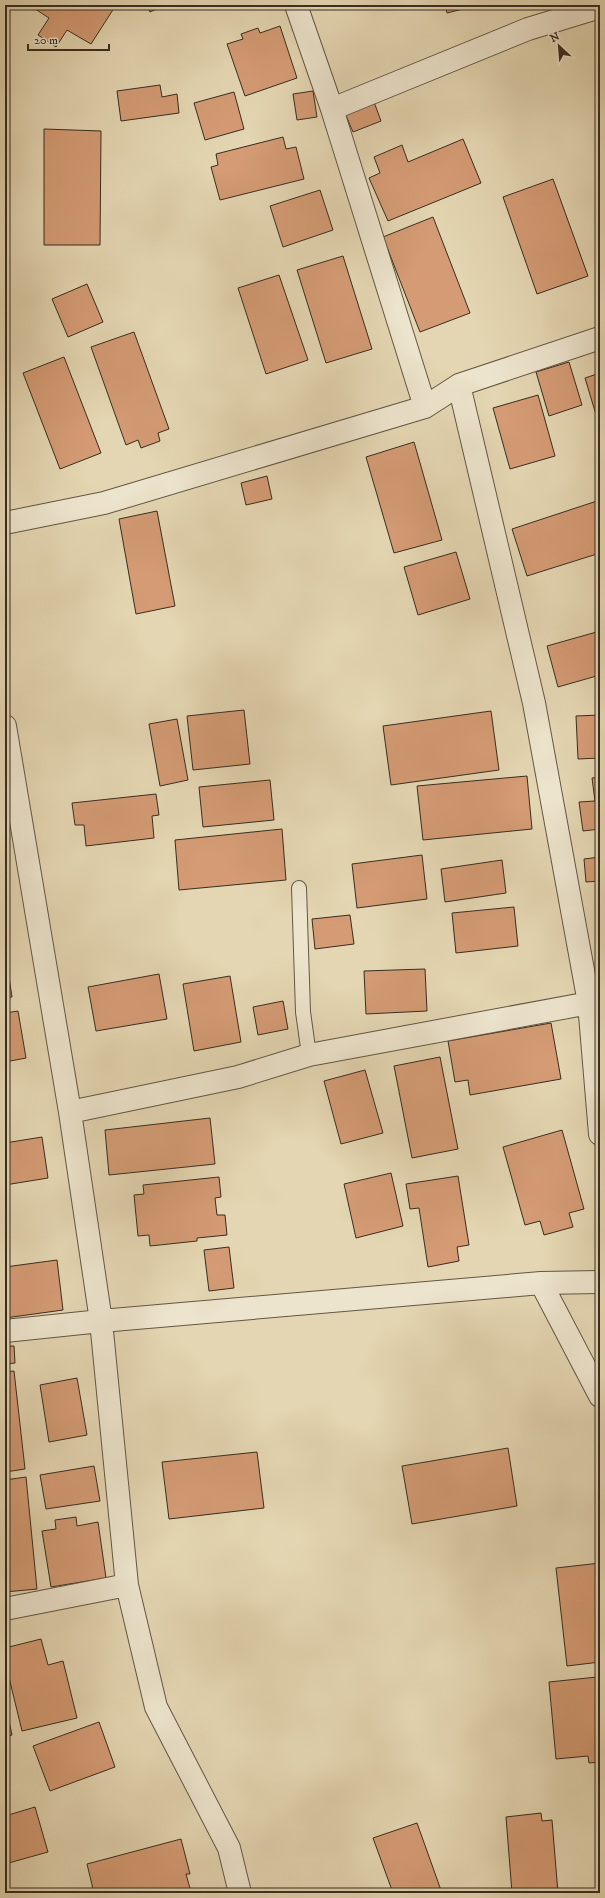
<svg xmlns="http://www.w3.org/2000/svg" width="605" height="1898" viewBox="0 0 605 1898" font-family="'IM FELL DW Pica',serif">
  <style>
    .building { fill: #d49b74; stroke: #372d20 }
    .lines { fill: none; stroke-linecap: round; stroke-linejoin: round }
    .lane-casing { stroke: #625744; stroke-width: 16 }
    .street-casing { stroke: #625744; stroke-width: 24 }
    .lane { stroke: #ede4cd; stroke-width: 14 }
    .street { stroke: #ede4cd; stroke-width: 22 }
  </style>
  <rect width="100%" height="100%" fill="#e4d6b2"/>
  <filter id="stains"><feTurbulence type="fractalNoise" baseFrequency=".005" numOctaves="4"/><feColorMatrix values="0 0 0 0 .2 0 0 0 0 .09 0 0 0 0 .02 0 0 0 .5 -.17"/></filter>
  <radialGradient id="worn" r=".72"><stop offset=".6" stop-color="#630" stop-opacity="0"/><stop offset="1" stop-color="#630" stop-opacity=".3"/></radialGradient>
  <path class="building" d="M29,5H116L91,44L67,30L56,47L38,35L49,18Z
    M146,5H163V6L150,12Z
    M445,5H479L447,13Z
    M280,26L297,78L245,96L227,44L243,39L241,34L258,28L260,33Z
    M160,85L162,97L177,94L179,113L121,121L117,91Z
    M313,91L317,117L297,120L293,94Z
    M234,92L244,129L205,140L194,103Z
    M374,102L381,121L353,132L345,113Z
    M44,129L101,131L100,245H44Z
    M283,137L286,149L296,147L304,179L220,200L211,167L218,165L216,154Z
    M463,139L481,183L388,221L369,178L380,173L374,157L402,145L408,162Z
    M553,179L588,276L537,294L503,197Z
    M320,190L333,230L283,247L270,206Z
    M433,217L470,313L420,332L383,237Z
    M343,256L372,349L326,363L297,270Z
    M279,275L308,360L266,374L238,288Z
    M87,284L103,322L68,337L52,299Z
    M134,332L169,429L158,433L160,441L141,448L138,440L126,445L91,347Z
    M64,357L101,453L60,469L23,373Z
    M569,362L582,405L549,416L536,372Z
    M600,373V428L585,378Z
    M538,395L555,456L510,469L493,408Z
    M414,442L442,540L394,553L366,457Z
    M267,476L272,499L246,505L241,483Z
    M600,500V553L527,576L512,529Z
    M157,511L175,606L136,614L119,519Z
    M456,552L470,599L418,615L404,567Z
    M600,631V675L558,687L547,646Z
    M244,710L250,764L193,770L187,716Z
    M491,711L499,770L391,785L383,726Z
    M600,715V758L578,759L576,716Z
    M177,719L188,780L160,786L149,724Z
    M527,776L532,829L423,840L417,786Z
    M600,777V829L583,831L579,802L595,801L592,778Z
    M270,780L274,820L203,827L199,787Z
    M156,794L159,815L152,816L154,838L86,846L84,825H75L72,803Z
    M282,829L286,880L179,890L175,840Z
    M422,855L427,899L357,908L352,864Z
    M600,857V881L586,882L584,859Z
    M502,860L506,893L445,902L441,869Z
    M514,907L518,946L456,953L452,913Z
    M350,915L354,944L315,949L312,919Z
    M5,951L12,997L5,998Z
    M425,969L427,1011L366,1014L364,971Z
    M159,974L167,1019L96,1031L88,987Z
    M230,976L241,1042L194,1051L183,984Z
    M283,1001L288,1029L258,1035L253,1007Z
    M18,1011L26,1058L5,1062V1013Z
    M551,1023L561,1079L470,1095L468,1080L455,1082L448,1041Z
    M440,1057L458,1149L412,1158L394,1066Z
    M365,1070L383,1133L341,1144L324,1081Z
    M210,1118L215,1164L109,1175L105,1130Z
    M562,1130L584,1209L569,1213L573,1227L544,1235L540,1221L525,1225L503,1147Z
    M42,1137L48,1178L5,1185V1143Z
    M391,1173L403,1226L356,1238L344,1184Z
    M458,1176L469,1245L457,1247L459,1261L428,1267L419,1208L410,1209L406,1184Z
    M219,1177L221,1197L215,1198L217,1215H225L227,1235L197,1238V1241L150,1246L149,1235L138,1236L134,1195L144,1194L143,1185Z
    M229,1247L234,1288L209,1291L204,1250Z
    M57,1260L63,1310L5,1318V1267Z
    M5,1346H14L15,1363L5,1364Z
    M14,1371L25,1469L5,1472V1372Z
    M77,1378L87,1435L49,1442L40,1385Z
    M508,1448L517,1506L412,1524L402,1466Z
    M257,1452L264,1508L169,1519L162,1462Z
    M94,1466L100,1501L46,1509L40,1475Z
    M26,1477L37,1589L5,1592V1480Z
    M76,1517L77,1526L98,1522L106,1578L51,1587L42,1531L56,1529L55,1520Z
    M600,1563V1662L567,1666L556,1568Z
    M41,1639L48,1665L63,1661L77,1718L22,1731L5,1661V1648Z
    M597,1677L600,1703V1762L589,1763L588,1756L556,1759L549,1682Z
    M5,1702L12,1735L5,1737Z
    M99,1722L115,1767L50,1791L33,1746Z
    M35,1807L48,1852L5,1864V1816Z
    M541,1813L542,1821L552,1820L558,1893H512L506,1817Z
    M417,1823L442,1893H393L373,1838Z
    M181,1839L190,1874H186L191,1892L94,1893L87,1864Z"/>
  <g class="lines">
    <defs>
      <path id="lane" d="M299,888L303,1012L309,1055"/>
      <path id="street" d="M296,5L332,109
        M459,385L534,703L589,1003L600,1134
        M425,407L332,109L528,29L600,7
        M5,523L104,503L425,407L459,385L600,338
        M5,726L70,1112L101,1321L127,1585L156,1707L229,1848L240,1893
        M70,1112L238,1077L309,1055L600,1001
        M541,1283L600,1396
        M5,1331L101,1321L541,1283L600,1282
        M5,1609L127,1585"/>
    </defs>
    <use href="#lane" class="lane-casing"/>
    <use href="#street" class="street-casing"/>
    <use href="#lane" class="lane"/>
    <use href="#street" class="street"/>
  </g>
  <rect width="605" height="1898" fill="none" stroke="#e4d6b2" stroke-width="20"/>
  <rect x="6" y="6" width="593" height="1886" fill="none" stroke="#372d20" stroke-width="2"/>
  <rect x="10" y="10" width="585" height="1878" fill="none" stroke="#372d20"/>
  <g transform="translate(559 46) rotate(334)" stroke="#ede4cd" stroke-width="3" paint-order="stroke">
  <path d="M0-3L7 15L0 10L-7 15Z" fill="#372d20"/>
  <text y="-6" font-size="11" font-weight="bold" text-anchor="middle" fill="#372d20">N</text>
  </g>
  <path d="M28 44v6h81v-6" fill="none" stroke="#372d20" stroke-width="2"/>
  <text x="34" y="44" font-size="12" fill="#372d20" stroke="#ede4cd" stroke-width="3" paint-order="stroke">20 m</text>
  <rect width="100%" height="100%" filter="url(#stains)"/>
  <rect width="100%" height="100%" fill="url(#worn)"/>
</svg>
